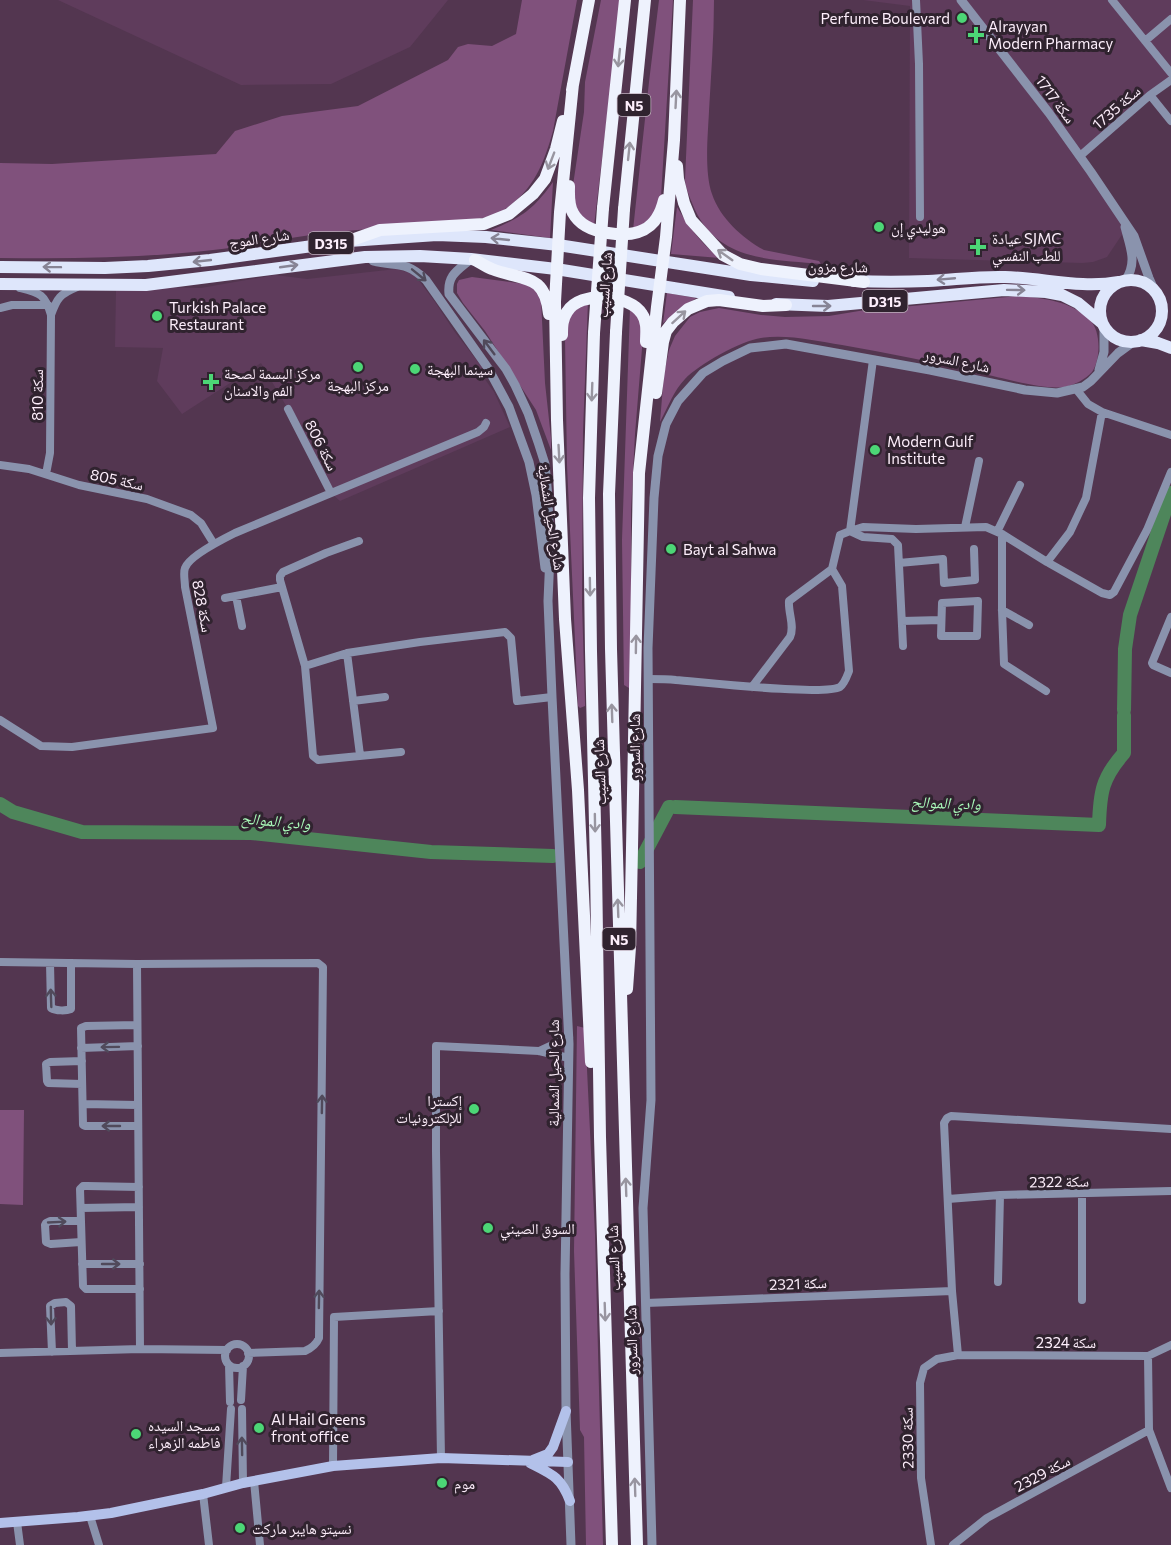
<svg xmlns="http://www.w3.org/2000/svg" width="1171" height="1545" viewBox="0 0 1171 1545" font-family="Commissioner,'Noto Naskh Arabic',sans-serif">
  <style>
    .built { fill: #5f3c5c }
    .green { fill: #80517c }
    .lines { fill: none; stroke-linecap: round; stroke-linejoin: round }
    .river { stroke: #4e865b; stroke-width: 14 }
    .minor { stroke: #8a93ad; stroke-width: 8 }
    .tertiary { stroke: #8a93ad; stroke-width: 9 }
    .secondary { stroke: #b3c1ea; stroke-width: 10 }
    .primary { stroke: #dee6fb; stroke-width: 12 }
    .trunk { stroke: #eef2fd; stroke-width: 12 }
    .trunk-bridge { stroke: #eef2fd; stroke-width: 12 }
    .oneway { stroke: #9895a0 }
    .oneway2 { stroke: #878495 }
    .oneway3 { stroke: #504a5b }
    .poi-dot { fill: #4cd676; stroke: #30232f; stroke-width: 2 }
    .labels { text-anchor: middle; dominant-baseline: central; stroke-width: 6; stroke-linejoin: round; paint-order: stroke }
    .shield { fill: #30232f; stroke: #c0b1be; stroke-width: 1.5 }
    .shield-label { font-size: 14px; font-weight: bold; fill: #fdeefb }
    .poi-label { font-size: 15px; fill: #fdeefb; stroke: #30232f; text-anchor: start }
    .street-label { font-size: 15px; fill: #fdeefb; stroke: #30232f }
    .water-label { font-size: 16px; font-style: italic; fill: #a9fab9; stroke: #30232f }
  </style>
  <rect width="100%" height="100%" fill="#533650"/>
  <path class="built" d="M58,0H448L410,47L331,84L241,85Z
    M863,0H1171V80L1081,156L1125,230L1107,257L1093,262L1082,263L909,258L910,6Z
    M396,269L414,274L435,302L454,331L482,367L484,378L494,392L510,427L340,501L331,493L288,409L261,363L182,414L157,381L163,348L115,347L116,290L160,287L201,288L275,275L307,279Z"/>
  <path class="green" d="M522,0H577L553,131C545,159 536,185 512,204C507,208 502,212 497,214C479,221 457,221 438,222C404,226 369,229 334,232C294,236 254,246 213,250C142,258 71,259 0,258V163L52,164L216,154L235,131L282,116L358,106L448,60L458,47L468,44L492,46L516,34Z
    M601,0H621L594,226L582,218L575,205L573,185L584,112L585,82Z
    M659,0H673L661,197L654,217L633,230L649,82Z
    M693,0H714C714,37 711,74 709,111C708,134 704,171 712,194C720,218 742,238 764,250L819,261L821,264C772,259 720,262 695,210C691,200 686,190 685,180Z
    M553,182L550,238L491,230C522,217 533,210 553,182Z
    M677,207C689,227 701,244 720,258L671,254Z
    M472,277L525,284L535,288L541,299L545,383L551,438V450L536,410L485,331L463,303L457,293V284L459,280Z
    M667,293L696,298L663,323Z
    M1018,296C1044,298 1071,301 1090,320C1101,331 1101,359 1092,372C1086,379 1074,385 1065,387C1043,390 1003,378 980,373C934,362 888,353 842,345C815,341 788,334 761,338C741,341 699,364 685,379C674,390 668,407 660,422L664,374L669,350L675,336L690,317L700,312L719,308L761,315L785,317L829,316L859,311Z
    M588,301L583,432L582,603L585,703V706L580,708L578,706L567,465L565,338L567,317Z
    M630,308L640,319L643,336L635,434L631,510V659L629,688L624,685L622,540Z
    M577,1026L585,1028L595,1235L603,1545H586L584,1437L580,1430L574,1251Z
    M0,1110H24L23,1205L0,1204Z"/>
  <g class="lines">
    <path class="river" d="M1124,710L1125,649L1130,615L1171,493
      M0,804L13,812L82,832L251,833L431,852L553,856
      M675,807L1099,825C1100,792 1102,778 1124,753V715
      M640,862L669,807H671"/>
    <path class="minor" d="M916,0L919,64L920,217
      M1112,0L1171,73
      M1145,41L1171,19
      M1150,95L1171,121
      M1080,156L1150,95L1171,80
      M20,288C40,293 45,294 51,315L50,453L46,474
      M0,308L12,305H48
      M51,315C57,298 60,294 77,287
      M873,360L850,531L863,527L916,529L986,527L1002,534L1047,562L1102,593L1110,595L1114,592L1147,530L1171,472
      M1076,389L1088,404L1102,412L1171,435
      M288,409L331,493
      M0,465L29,469L79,485L147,499L191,515L201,523L214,544
      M965,527L979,461
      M997,532L1020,485
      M1002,534V610L1004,664L1046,691
      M359,541L326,553L283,572L280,576V580L305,666L313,756L318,760L401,752
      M1047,562L1070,532L1086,498L1102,412
      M899,563L943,559L944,583L975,580L974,549
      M236,596L242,626
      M225,598L282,587
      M978,601L977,636H941L942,603Z
      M1002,610L1029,625
      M1171,617L1152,663L1153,665L1171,673
      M902,621L941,620
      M347,653L360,755
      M305,666L347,653L420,642L505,632L511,638L517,701L552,697
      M648,679C658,679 667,679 676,680C702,682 824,696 840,687C845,683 847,676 849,671L842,586L832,569L840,535L850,531L863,537L892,539L898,545L903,646
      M752,687L790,637C795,626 788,613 789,601L832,569
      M353,701L385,697
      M0,720L41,746L72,747L213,728L185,587C185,581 183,573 185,568C189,556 223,539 235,533L478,432L484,427L486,423
      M0,962L137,964L318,963L323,967L319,1338C316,1345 312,1348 305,1351L248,1353
      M50,963L51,1008C56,1011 66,1011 71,1009V963
      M137,964L140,1349
      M137,1025L86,1026L81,1028L83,1125L85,1126H138
      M81,1048L138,1046
      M539,1051L569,1037
      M82,1061L50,1062L46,1064L47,1081L48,1083L82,1084
      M83,1104L138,1105
      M139,1187L87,1186H83L80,1189L83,1286L86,1289H140
      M948,1199L1000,1195L1171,1191
      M81,1208L139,1207
      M81,1221H50L46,1223L45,1225L46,1242L51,1244L81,1242
      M82,1264H140
      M998,1282L1000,1195
      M1082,1300V1194
      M646,1303L952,1291
      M225 1356a12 12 0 1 1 24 0a12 12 0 1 1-24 0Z
      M52,1352L50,1306L55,1303L66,1302L71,1306L72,1351
      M0,1353L140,1349L227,1350
      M958,1355L952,1291L944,1123L947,1118L951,1116L1171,1129
      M1148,1356L1149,1430L1171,1488
      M229,1365L230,1402
      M241,1400L243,1366
      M242,1409L243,1483
      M441,1458L436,1152V1046L539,1051L569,1058
      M333,1466L334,1317L439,1311
      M254,1481L260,1545
      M226,1487L231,1409
      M203,1494L209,1545
      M90,1516L99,1545
      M17,1522L20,1545
      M931,1545L921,1478L920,1383L924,1368L937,1359L958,1355L1148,1356L1171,1345
      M953,1545L987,1518L1149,1430"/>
    <path class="tertiary" d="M961,0L1049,113L1091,172L1134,236L1149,278L1156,294
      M471,259C458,270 447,275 449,294L506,369L515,385L528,413L538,442L545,464L548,498L550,555L548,601L552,697L569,1044L565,1274L566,1411L571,1545
      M373,261C397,267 405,260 426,280L488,368L509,407L529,462L536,495L545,568
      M1125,281C1138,262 1130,247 1125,227
      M1099,370L1104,352V327
      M652,1545L643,1208L651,1100L648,648L654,498L658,456L666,424L678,401L703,373L723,361L750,348L786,344L930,370L1025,390L1057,393L1083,387L1091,381L1118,353L1133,342"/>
    <path class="secondary" d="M533,1460L548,1454L553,1447L566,1411
      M530,1463C552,1474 561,1477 570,1501
      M0,1523L78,1517L111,1513L203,1494L243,1483L333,1466L441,1458L568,1462"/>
    <path class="primary" d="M0,267L105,268L148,266L210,260L349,241L437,235L486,237L558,245L751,275L813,281
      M1100 311a31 31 0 1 1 62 0a31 31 0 1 1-62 0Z
      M854,281C879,282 903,282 928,281C953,280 979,276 1005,277C1044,278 1081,289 1119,282
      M0,284L146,285L365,257L420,256L471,259L556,269L729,297
      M776,304L828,306L1004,290L1046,292L1062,295L1078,303L1102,323
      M1141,340L1158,343L1171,348"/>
    <path class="trunk" d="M573,84L560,212L555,302L557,420L565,619L578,790L591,1062
      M572,90L589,0
      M677,166L678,179L684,203L691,220L723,255L740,264L761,269L864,282
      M569,186C569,196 568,205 573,213C580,226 594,231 608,233C637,238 657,230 664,200
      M603,208L625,0
      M624,209L645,0
      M349,241L380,230L484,224L509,214L533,194L545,179L556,149L563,121
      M475,260C481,263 486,267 492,269C522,281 545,272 549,314
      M616,332L609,494L611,649L637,1545
      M594,333L589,498L591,651L596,867L600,1137L612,1545
      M562,335C562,327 562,319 567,312C580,290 630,294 642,314C648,323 646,333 646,342
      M656,393L663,342L666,331L673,322L688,309L707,301L719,300L763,306L786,305
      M627,989L630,947L632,848L639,473L657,307L666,237L674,140L680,0"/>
    <path class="trunk-bridge" d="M616,332L624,209
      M594,333L603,208"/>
  </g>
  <defs><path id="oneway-shaft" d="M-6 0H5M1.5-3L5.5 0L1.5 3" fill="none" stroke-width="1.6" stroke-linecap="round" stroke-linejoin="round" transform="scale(1.5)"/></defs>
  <g class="oneway">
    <use href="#oneway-shaft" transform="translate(619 58) rotate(96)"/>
    <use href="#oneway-shaft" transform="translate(676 99) rotate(-87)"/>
    <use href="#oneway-shaft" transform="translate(629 151) rotate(-84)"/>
    <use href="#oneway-shaft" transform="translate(551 161) rotate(111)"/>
    <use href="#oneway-shaft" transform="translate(725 255) rotate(-145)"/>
    <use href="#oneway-shaft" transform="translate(679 317) rotate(-42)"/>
    <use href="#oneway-shaft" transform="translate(592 392) rotate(92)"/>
    <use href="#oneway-shaft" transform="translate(559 454) rotate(87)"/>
    <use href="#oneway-shaft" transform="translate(590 587) rotate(89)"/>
    <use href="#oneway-shaft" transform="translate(636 644) rotate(-89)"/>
    <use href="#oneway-shaft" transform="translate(612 713) rotate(-92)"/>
    <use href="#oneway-shaft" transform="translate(595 823) rotate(89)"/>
    <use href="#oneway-shaft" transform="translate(618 908) rotate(-92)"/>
    <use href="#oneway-shaft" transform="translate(626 1187) rotate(-92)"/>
    <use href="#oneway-shaft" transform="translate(605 1312) rotate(88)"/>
    <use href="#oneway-shaft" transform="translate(635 1487) rotate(-92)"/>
  </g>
  <g class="oneway2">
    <use href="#oneway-shaft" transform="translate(500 239) rotate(-174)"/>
    <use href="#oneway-shaft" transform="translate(202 261) rotate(174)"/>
    <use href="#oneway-shaft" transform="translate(289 266) rotate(-8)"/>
    <use href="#oneway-shaft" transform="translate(52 267) rotate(-179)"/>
    <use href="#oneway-shaft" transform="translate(946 279) rotate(175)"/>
    <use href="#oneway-shaft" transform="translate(1016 290) rotate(1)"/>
    <use href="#oneway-shaft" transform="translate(822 306)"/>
  </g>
  <g class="oneway3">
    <use href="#oneway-shaft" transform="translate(419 275) rotate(39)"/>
    <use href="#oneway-shaft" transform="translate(489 347) rotate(-127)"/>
    <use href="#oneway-shaft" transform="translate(51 998) rotate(-92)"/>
    <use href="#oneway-shaft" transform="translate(110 1047) rotate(179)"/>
    <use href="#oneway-shaft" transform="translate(322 1104) rotate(-89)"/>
    <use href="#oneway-shaft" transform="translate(111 1126) rotate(180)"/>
    <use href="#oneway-shaft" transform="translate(57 1222) rotate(-3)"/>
    <use href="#oneway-shaft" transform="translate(111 1264)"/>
    <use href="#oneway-shaft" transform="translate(319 1299) rotate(-89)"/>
    <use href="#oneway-shaft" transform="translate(51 1316) rotate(89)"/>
    <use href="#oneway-shaft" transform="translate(242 1446) rotate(-91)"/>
  </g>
  <g class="poi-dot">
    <circle cx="962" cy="18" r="6"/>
    <path d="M973 26h6v6h6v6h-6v6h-6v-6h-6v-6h6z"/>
    <circle cx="879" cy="227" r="6"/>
    <path d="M975 238h6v6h6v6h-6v6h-6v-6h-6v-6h6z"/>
    <circle cx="157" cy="316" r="6"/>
    <circle cx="358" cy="367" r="6"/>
    <circle cx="415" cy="369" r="6"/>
    <path d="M208 373h6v6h6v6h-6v6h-6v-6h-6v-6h6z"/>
    <circle cx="875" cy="450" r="6"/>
    <circle cx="671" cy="549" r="6"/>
    <circle cx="474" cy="1109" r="6"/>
    <circle cx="488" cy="1228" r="6"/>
    <circle cx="259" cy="1428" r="6"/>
    <circle cx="136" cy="1434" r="6"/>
    <circle cx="442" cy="1483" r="6"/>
    <circle cx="240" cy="1528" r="6"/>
  </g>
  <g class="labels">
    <g class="shield">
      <rect x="617.5" y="94" width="33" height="22" rx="4.5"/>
      <rect x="308.5" y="232" width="45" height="22" rx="4.5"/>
      <rect x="862.5" y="290" width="45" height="22" rx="4.5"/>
      <rect x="602.5" y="928" width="33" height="22" rx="4.5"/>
    </g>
    <g class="shield-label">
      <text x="634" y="105">N5</text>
      <text x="331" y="243">D315</text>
      <text x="885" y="301">D315</text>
      <text x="619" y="939">N5</text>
    </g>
    <g class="poi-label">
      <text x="950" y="18" text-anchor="end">Perfume Boulevard</text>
      <text x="988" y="26">Alrayyan<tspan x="988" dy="17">Modern Pharmacy</tspan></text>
      <text x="891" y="227">هوليدي إن</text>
      <text x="992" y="238">عيادة SJMC<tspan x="992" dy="17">للطب النفسي</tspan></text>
      <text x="169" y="307">Turkish Palace<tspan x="169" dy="17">Restaurant</tspan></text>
      <text x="427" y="369">سينما البهجة</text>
      <text x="224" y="373">مركز البسمة لصحة<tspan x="224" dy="17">الفم والاسنان</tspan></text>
      <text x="358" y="385" text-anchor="middle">مركز البهجة</text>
      <text x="887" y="441">Modern Gulf<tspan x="887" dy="17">Institute</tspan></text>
      <text x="683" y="549">Bayt al Sahwa</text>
      <text x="462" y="1100" text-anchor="end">إكسترا<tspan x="462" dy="17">للإلكترونيات</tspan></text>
      <text x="500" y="1228">السوق الصيني</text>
      <text x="271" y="1419">Al Hail Greens<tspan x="271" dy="17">front office</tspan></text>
      <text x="148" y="1425">مسجد السيده<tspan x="148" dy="17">فاطمه الزهراء</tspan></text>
      <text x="454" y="1483">موم</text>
      <text x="252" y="1528">نسيتو هايبر ماركت</text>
    </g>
    <g class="street-label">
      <text transform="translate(1056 99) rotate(53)">سكة 1717</text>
      <text transform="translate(1116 107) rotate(-41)">سكة 1735</text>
      <text transform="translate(259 238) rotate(-8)">شارع الموج</text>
      <text transform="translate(838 266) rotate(1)">شارع مزون</text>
      <text transform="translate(604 285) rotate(-86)">شارع السيب</text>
      <text transform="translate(957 360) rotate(12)">شارع السرور</text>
      <text transform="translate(37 395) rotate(-90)">سكة 810</text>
      <text transform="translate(322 445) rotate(63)">سكة 806</text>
      <text transform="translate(117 479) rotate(12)">سكة 805</text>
      <text transform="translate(552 517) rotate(81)">شارع الحيل الشمالية</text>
      <text transform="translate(203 606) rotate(79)">سكة 828</text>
      <text transform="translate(634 747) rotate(-90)">شارع السرور</text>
      <text transform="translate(599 772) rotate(-92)">شارع السيب</text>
      <text transform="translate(553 1073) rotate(-90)">شارع الحيل الشمالية</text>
      <text transform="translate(1059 1181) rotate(-1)">سكة 2322</text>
      <text transform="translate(613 1258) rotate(-92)">شارع السيب</text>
      <text transform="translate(798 1283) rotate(-2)">سكة 2321</text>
      <text transform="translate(631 1341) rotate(-91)">شارع السرور</text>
      <text x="1066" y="1342">سكة 2324</text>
      <text transform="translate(907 1438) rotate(-91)">سكة 2330</text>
      <text transform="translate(1042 1473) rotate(-28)">سكة 2329</text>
    </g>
    <g class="water-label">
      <text transform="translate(946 802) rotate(2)">وادي الموالح</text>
      <text transform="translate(276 820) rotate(5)">وادي الموالح</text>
    </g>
  </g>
</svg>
